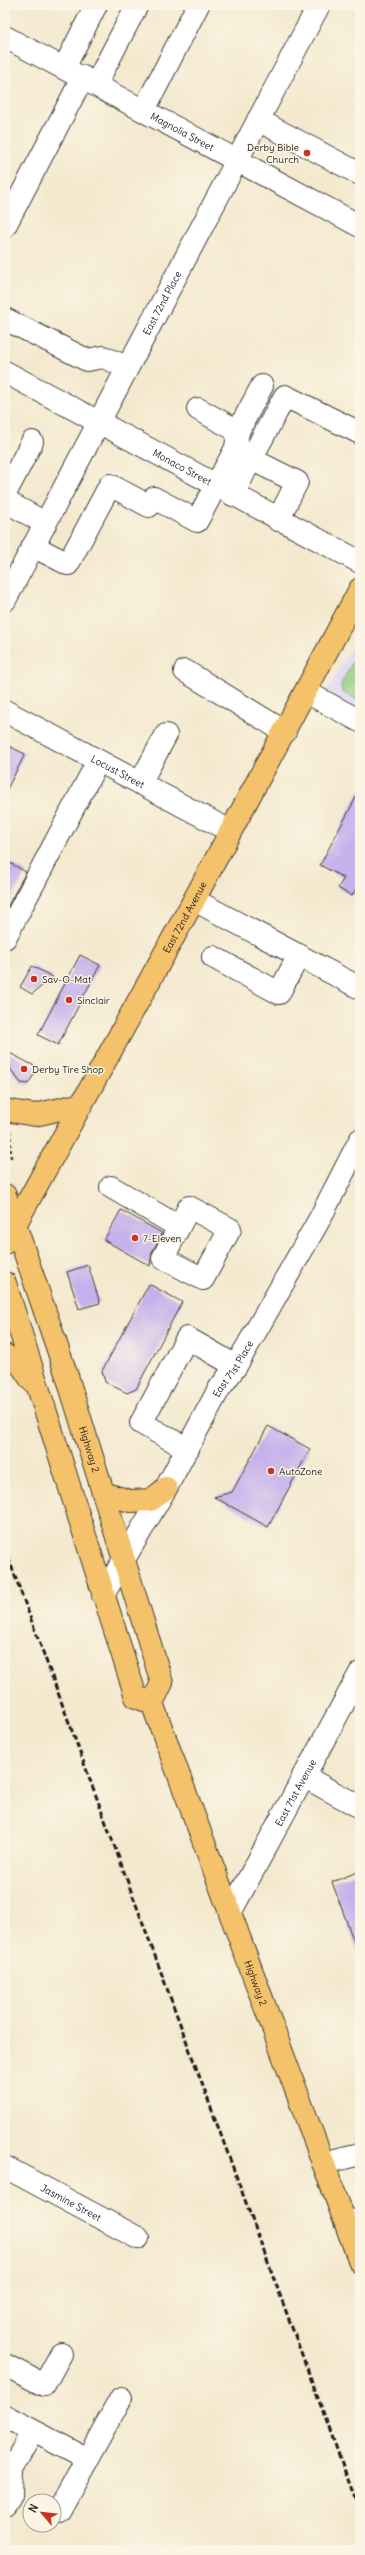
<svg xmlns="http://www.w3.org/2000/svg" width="365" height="2555" viewBox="0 0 365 2555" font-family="Delius,sans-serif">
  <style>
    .built { fill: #ddd5f6 }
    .grass { fill: url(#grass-dots); stroke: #58764f }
    .building { fill: #c5b1eb }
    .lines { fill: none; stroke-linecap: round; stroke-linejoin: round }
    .minor-casing { stroke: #3c3b37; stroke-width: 24 }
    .major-casing { stroke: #3c3b37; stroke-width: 24 }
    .path { stroke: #3c3b37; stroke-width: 2.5; stroke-dasharray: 3 3; stroke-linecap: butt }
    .minor { stroke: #fff; stroke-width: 22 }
    .major { stroke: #f4c26a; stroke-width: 22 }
    .rail { stroke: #1c1c1c; stroke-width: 3; stroke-dasharray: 6 3; stroke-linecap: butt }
    .poi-dot { fill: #c8321e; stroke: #fcf5e5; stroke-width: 1.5 }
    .labels { text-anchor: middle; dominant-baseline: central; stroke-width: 3; stroke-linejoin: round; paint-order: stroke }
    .street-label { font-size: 10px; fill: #1c1c1c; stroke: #fcf5e5 }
    .poi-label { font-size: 10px; fill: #1c1c1c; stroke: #fcf5e5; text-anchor: start }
  </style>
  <defs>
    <pattern id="grass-dots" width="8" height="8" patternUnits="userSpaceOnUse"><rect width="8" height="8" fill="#95cf82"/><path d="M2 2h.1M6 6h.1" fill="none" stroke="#80b170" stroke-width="1.8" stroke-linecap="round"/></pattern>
  </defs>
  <rect width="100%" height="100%" fill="#fcf5e5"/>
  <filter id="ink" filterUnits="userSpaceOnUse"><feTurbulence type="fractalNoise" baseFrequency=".025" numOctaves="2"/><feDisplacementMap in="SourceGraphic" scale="8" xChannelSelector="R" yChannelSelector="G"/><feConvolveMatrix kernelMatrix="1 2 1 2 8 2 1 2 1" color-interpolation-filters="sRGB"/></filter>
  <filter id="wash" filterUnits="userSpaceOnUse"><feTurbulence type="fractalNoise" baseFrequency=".012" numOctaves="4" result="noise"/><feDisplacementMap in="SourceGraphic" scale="16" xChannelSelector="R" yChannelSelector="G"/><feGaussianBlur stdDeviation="0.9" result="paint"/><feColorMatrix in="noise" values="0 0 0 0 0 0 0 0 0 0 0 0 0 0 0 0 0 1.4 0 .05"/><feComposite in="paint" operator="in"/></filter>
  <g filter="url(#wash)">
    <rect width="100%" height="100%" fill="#f4e9cf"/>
    <path class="built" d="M360,633V716L324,696Z"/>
    <path class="grass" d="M360,648V701L342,692L341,684Z"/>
    <g id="blocks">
      <path class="building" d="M5,744L25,754L5,793Z
        M360,790V881L352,896L338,888L344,878L320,865Z
        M5,860L26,872L5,911Z
        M80,955L100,965L58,1045L38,1035Z
        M32,966L53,977L32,994L20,987Z
        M6,1051L38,1068L28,1084L21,1083L11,1070Z
        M121,1210L162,1233L152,1252L150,1266L104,1240Z
        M88,1265L100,1303L79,1309L67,1272Z
        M149,1284L182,1302L136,1389L127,1393L105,1382L102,1371Z
        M268,1426L310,1449L268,1527L214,1497L232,1492Z
        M360,1871V1953H358L332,1882Z"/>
    </g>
  </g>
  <g filter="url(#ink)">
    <use href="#blocks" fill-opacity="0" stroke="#3c3b37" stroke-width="1"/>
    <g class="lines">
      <defs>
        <g id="minor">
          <path id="s1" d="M5,37L360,226"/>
          <path d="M64,68L96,5"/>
          <path d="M96,84L137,5"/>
          <path d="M144,110L198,5"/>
          <path d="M258,120L360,174"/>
          <path d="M5,226L83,77"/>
          <path d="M5,319L87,360L103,357L127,367"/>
          <path id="s2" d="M5,372L360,562"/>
          <path d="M238,431L262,386"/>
          <path d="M251,459L285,396L360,433"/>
          <path d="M5,494L32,442"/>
          <path d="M233,495L251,459L297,482L278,520"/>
          <path d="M5,501L45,523"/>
          <path d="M33,546L68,564L110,485L149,506L154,498L197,521L236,448L238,431L198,409"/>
          <path id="s3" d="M5,600L319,5"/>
          <path d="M185,671L285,732"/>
          <path d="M306,692L360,721"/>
          <path id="s4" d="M5,711L230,831"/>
          <path d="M140,783L166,735"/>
          <path d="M194,900L360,988"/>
          <path d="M5,938L98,761"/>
          <path d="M213,957L279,993L299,955"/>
          <path d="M111,1187L179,1227L163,1258L203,1279L230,1229L189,1207L179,1227"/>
          <path d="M188,1449L141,1423L187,1338L236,1366"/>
          <path id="s5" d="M103,1595L166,1488L219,1389L236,1366L319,1220L360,1140"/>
          <path d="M303,1776L360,1807"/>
          <path id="s6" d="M230,1913L360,1673"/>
          <path d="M323,2163L360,2154"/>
          <path id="s7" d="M5,2167L138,2238"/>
          <path d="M346,2223L360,2219"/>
          <path d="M5,2365L44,2385L61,2354"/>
          <path d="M5,2416L87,2459"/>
          <path d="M5,2464L12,2468L33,2431"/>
          <path d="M5,2506L11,2495L12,2468"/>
          <path d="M59,2510L121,2398"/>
        </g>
        <g id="major">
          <path d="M5,1110L35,1115L82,1104"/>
          <path id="s8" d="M5,1195L68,1379L162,1683L152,1703"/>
          <path id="s9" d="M5,1243L194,900L360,589"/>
          <path id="s10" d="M5,1283L136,1697L152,1703L360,2262"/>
          <path d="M5,1355L21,1365L32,1381"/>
          <path d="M103,1493L130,1501L151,1500L166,1488"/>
        </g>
      </defs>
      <use href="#minor" class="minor-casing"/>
      <use href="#major" class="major-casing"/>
      <path class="path" d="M10,1131L11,1160"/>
      <use href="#minor" class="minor"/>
      <use href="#major" class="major"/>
      <path class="rail" d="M5,1549L360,2512"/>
    </g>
  </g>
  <g class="poi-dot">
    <circle cx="307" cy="153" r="4"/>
    <circle cx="34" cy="979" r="4"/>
    <circle cx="69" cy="1000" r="4"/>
    <circle cx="24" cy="1069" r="4"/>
    <circle cx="135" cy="1238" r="4"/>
    <circle cx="271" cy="1471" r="4"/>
  </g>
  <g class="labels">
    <g class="street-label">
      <text stroke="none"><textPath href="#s1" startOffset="201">Magnolia Street</textPath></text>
      <text stroke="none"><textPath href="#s3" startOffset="336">East 72nd Place</textPath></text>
      <text stroke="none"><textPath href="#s2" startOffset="201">Monaco Street</textPath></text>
      <text stroke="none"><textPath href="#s4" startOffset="128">Locust Street</textPath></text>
      <text stroke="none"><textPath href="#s9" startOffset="372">East 72nd Avenue</textPath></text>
      <text stroke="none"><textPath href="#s5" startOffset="261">East 71st Place</textPath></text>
      <text stroke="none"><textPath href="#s8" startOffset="268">Highway 2</textPath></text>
      <text stroke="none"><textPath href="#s6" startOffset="137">East 71st Avenue</textPath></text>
      <text stroke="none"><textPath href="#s10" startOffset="750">Highway 2</textPath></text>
      <text stroke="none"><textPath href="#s7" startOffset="75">Jasmine Street</textPath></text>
    </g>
    <g class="poi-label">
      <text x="299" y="147" text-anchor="end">Derby Bible<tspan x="299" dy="12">Church</tspan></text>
      <text x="42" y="979">Sav-O-Mat</text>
      <text x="77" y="1000">Sinclair</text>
      <text x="32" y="1069">Derby Tire Shop</text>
      <text x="143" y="1238">7-Eleven</text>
      <text x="279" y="1471">AutoZone</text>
    </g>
  </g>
  <rect width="365" height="2555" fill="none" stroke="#fcf5e5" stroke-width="20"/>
  <g transform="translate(42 2513) rotate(298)"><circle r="19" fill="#fcf5e5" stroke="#a29e95"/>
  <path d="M0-3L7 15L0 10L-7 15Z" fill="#c8321e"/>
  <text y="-6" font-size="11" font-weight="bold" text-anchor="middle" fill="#1c1c1c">N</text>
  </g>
</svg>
